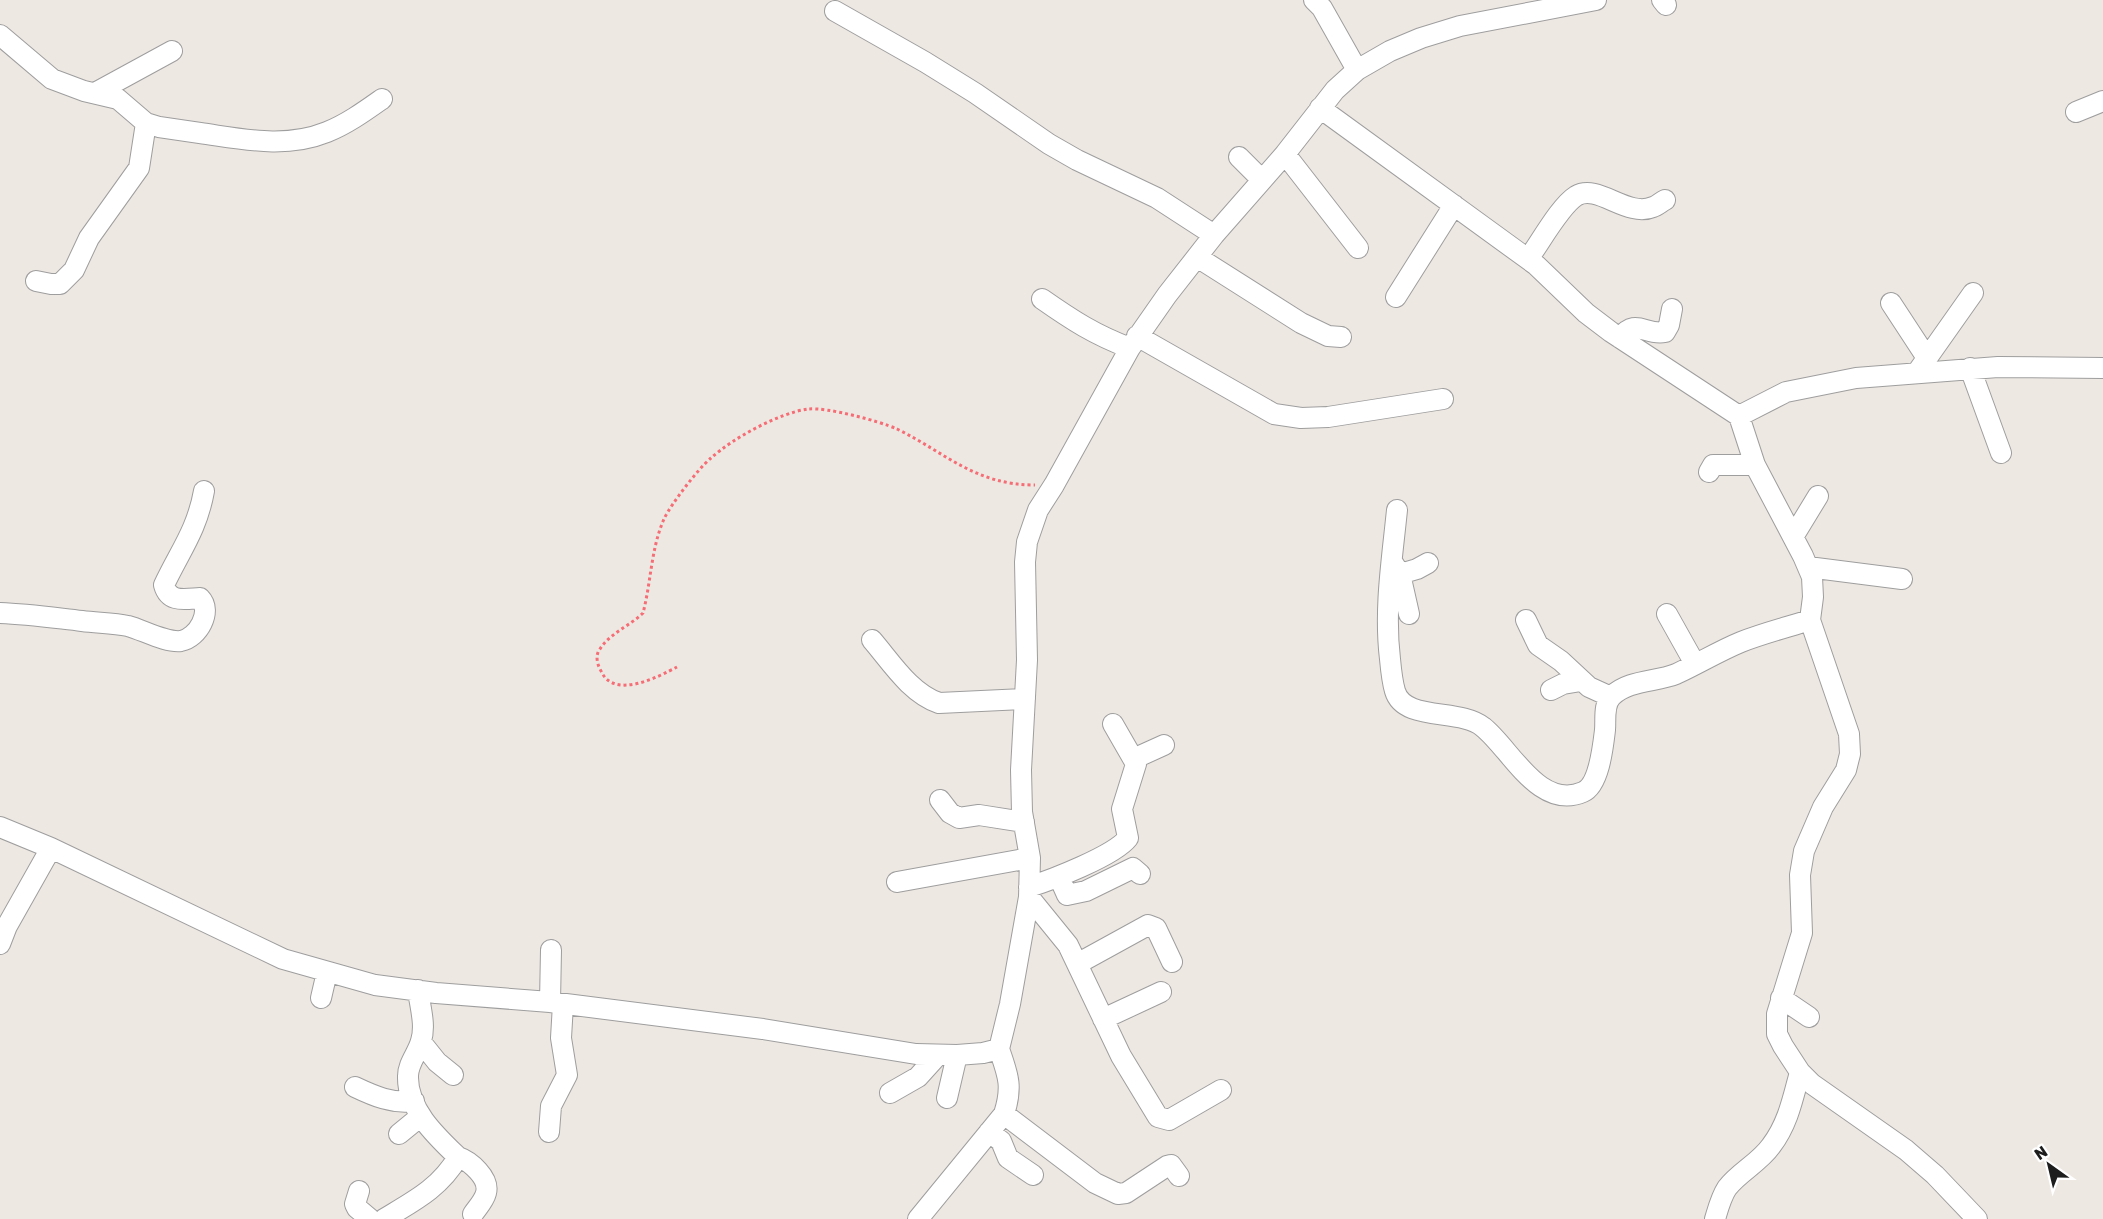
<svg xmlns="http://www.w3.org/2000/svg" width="2103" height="1219" viewBox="0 0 2103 1219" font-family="Rubik,sans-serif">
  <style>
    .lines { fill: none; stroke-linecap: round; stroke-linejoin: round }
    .minor-casing { stroke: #9e9e9e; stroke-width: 22 }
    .path { stroke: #f56d75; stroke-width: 3; stroke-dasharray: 3 3; stroke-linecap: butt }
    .minor { stroke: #fff; stroke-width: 20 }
  </style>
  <rect width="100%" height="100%" fill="#eee8e3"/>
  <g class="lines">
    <defs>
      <path id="minor" d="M1314,0L1322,8L1357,70
        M1662,0L1666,5
        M835,11L925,62L975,93L1049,144L1077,160L1157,198L1214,235
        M0,35L52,79L84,91L118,99L146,123L159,127C172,129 186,131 200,133C243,139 285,149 327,132C347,124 365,111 382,99
        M95,93L172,51
        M1320,108L1536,265L1586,313L1611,332L1739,416L1786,392L1856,378L1998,367L2103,368
        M2076,112L2103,101
        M1285,154L1358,248
        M1239,157L1262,180
        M1197,257L1301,323L1328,336L1341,337
        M1528,259C1540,243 1560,206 1576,196C1598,183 1627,218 1653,207C1657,206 1661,202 1665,200
        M36,281L51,284H60L74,270L89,238L139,168L146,123
        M1396,297L1454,205
        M1042,299C1072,320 1095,335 1130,348
        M1891,303L1927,358
        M1137,336L1274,414L1301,418L1328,417L1443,399
        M1620,338C1636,317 1645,336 1665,332L1669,325L1672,309
        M1970,368L2001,453
        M1918,371L1973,293
        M1739,416L1755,465L1803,556L1812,577L1813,597L1810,620L1849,734L1850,754L1846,770L1823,807L1804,851L1800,875L1802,933L1777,1014V1034L1783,1046L1800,1072L1812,1084L1906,1150L1935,1175L1977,1219
        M1709,472L1713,465H1755
        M1397,510C1392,560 1384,609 1390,659C1391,670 1392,681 1395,691C1404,722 1460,708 1483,727C1510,748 1539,811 1583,792C1599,785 1603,747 1605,730C1606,719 1603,704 1612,696C1628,680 1656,682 1676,674C1698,664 1719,651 1741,642C1764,633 1788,627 1810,620
        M1793,537L1818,496
        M1393,563L1400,574L1409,614
        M1808,567L1902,579
        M1400,574L1417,569L1428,563
        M0,613C28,614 55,618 82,621C97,623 113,623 128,626C143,630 166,643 181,641C198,638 213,611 200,598C184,599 169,603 164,585C180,551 197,530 204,491
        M1667,614L1695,664
        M1526,620L1538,645L1561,661L1589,687L1611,697
        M872,640C891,662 910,693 939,703L1025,699
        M1551,690L1563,684L1581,681
        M1133,759L1164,745
        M940,800L950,813L959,818L979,815L1024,822
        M0,827L51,848L283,959L375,985L436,993L550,1002L763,1029L916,1054L957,1055L983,1053L999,1049L1010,1004L1029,897L1030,858L1022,812L1021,770L1027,660L1025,562L1027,542L1038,510L1054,485L1130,348L1167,295L1214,235L1285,154L1335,90L1357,70L1390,51L1421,38L1460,26L1596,0
        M1059,877L1067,895L1086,891L1133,868L1140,874
        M897,882L1030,858
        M1029,887C1051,880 1114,856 1128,838L1122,809L1136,764L1113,724
        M1029,897L1068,945L1121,1056L1158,1117L1169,1120L1221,1090
        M0,944L7,926L51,848
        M1077,964L1148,925L1156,928L1172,962
        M321,998L327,972
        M1781,998L1809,1017
        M550,1002L551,950
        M1103,1019L1161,992
        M421,1042L437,1062L453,1075
        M355,1087C374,1096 392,1104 414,1101
        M890,1093L918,1077L937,1056
        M947,1098L957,1055
        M1004,1114L1095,1183L1118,1194L1126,1193L1167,1166L1171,1165L1179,1176
        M549,1132L551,1106L567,1075L561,1038L563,1004
        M989,1132L1001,1141L1008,1158L1033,1175
        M399,1134L421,1116
        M458,1157C470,1161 490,1178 486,1193C484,1201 477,1208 473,1214
        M359,1191L355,1204L357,1208L370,1219
        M384,1219C414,1201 440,1188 458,1157C436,1136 407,1109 408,1076C408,1063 418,1053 421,1041C426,1025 420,1007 418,990
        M918,1219L1004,1114C1013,1086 1008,1075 999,1049
        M1715,1219C1718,1209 1721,1197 1727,1188C1739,1172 1759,1163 1771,1146C1788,1124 1793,1098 1800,1072"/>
    </defs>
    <use href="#minor" class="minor-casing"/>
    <path class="path" d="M677,667C658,677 614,700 601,671C597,664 595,655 600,649C610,633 630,626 643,613C651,583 651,548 664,519C671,504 698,469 711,458C733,438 779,413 808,409C827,407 879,421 897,429C946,453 975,485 1035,485"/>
    <use href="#minor" class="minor"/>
  </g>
  <g transform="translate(2049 1165) rotate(326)" stroke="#ffffff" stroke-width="4.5" paint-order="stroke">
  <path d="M0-4.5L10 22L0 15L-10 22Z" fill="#1d1d1d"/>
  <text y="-9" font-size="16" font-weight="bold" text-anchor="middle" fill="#1d1d1d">N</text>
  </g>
</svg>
